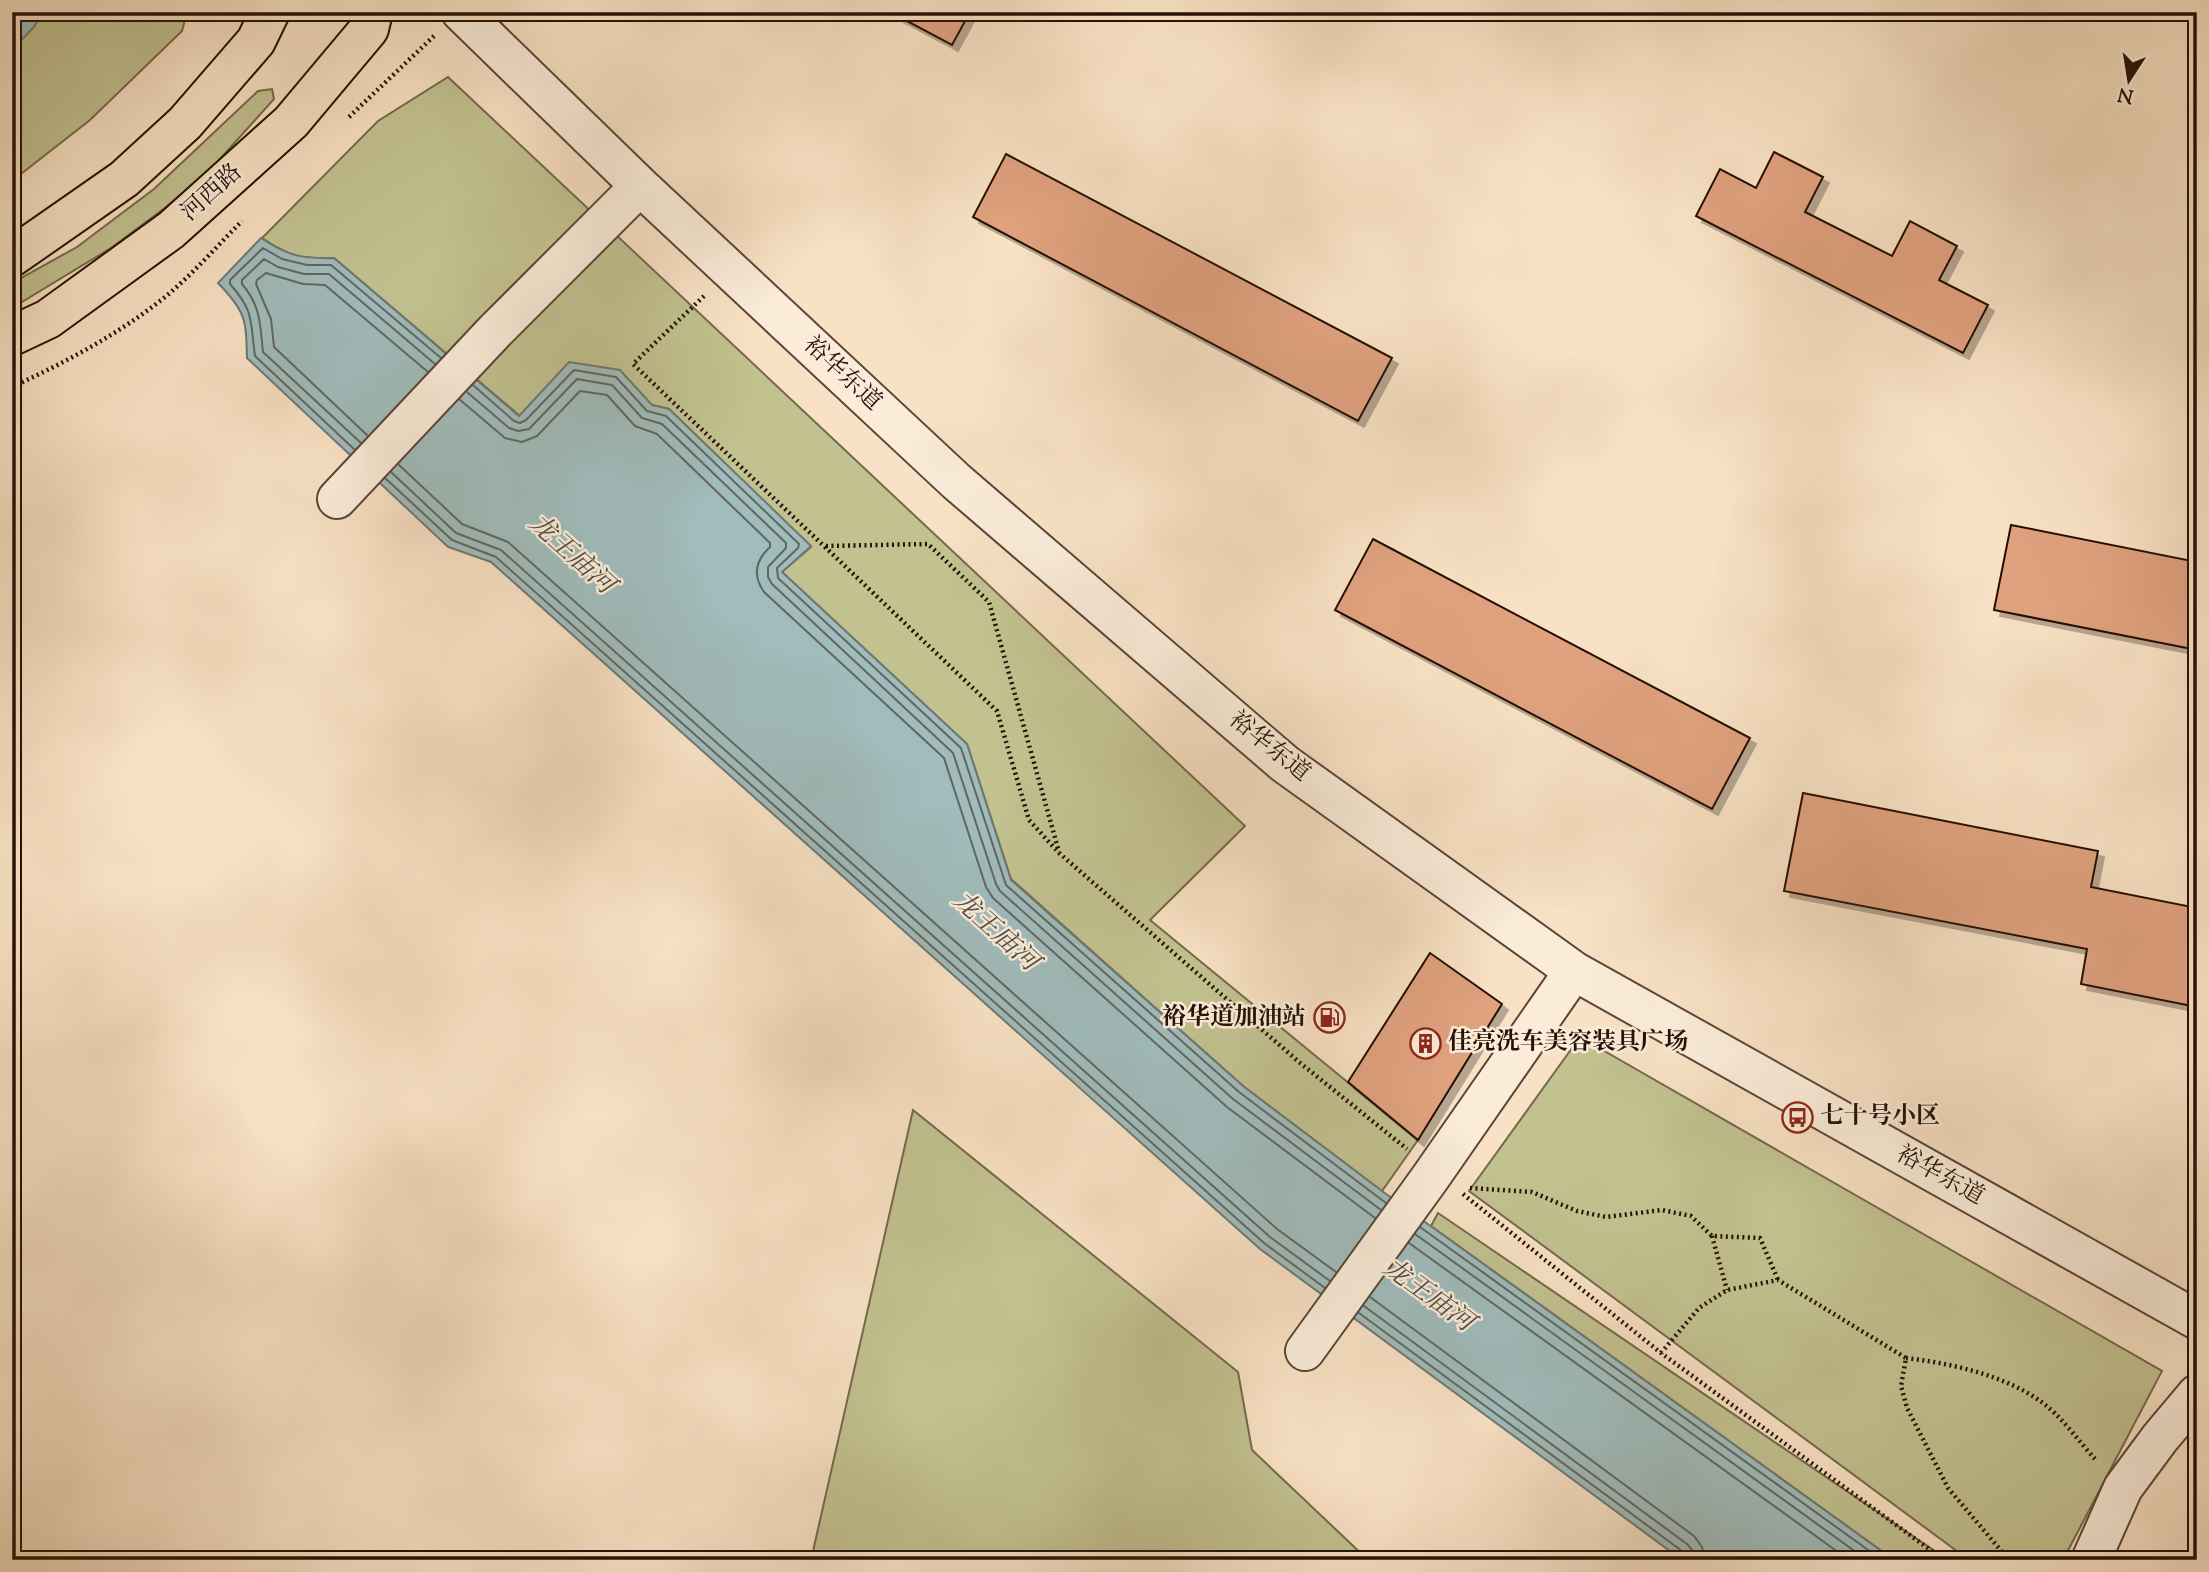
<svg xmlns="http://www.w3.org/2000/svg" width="2209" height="1572" viewBox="0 0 2209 1572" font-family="'Sorts Mill Goudy','Noto Serif SC',serif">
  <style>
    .green { fill: #c2c190; stroke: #74694b; stroke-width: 2 }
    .water { fill: #a0bcbc; stroke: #6f7873; stroke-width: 2 }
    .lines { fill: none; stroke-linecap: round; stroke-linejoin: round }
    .shore { stroke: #626661; stroke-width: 2 }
    .building { fill: #dfa17e; stroke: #251106; stroke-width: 2; filter: url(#shadow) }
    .minor-casing { stroke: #5a4536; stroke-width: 42 }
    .major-casing { stroke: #251106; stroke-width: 42 }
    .path { stroke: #251106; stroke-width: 4.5; stroke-dasharray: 2 3.5; stroke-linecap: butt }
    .minor { stroke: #faecd9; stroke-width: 38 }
    .major { stroke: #f8e1c4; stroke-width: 38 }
    .labels { text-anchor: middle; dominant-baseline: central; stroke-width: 5; stroke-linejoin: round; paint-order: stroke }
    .street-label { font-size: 24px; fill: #251106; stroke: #faecd9 }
    .poi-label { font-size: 24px; font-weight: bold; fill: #251106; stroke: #faecd9; text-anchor: start }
    .water-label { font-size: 26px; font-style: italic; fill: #504d46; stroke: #faecd9 }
  </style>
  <defs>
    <filter id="shadow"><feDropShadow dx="6" dy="6" stdDeviation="0" flood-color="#0004"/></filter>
  </defs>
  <rect width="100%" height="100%" fill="#f8e1c4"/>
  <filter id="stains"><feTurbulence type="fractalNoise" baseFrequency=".00286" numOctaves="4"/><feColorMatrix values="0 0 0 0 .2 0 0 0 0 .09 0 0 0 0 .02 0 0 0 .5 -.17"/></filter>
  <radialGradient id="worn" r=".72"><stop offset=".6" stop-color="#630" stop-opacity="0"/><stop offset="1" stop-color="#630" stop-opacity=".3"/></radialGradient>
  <path class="green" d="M12,12H187L182,31L90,120L12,181Z
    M448,77L1245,826L1150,920L1418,1140L1382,1191L1243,1086L1011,879L967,744L782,572L811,547L669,409L652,405L520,416L334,258C301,259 290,257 262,238L378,121Z
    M272,89L274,99L211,169L166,207L111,248L12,308V283L77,247L154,189L258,91Z
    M1580,1037L2162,1371L2063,1560H1969L1469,1191Z
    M913,1110L1238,1372L1252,1450L1368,1560H811Z
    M1438,1213L1948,1560H1894L1431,1226Z"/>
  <path class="water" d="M12,12H43L34,27L12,50Z
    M261,238C288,256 302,259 334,258L519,416L569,362L620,370L652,405L669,409L811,546L782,572L967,744L1011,880L1243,1086L1382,1191L1894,1560H1682L1260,1249L491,562L448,547L247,358C246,319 246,312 218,283Z"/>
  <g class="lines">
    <path class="shore" d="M473,385L514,421L520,423L526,420L574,370L616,377L647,411L666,416L799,544L798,548L777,568L778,578L961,748L1006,885L1239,1092L1386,1203
      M467,392L509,428L518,431L529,429L577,379L612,385L642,418L662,424L786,543V548L768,567V577L772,584L953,753L996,884L1000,891L1233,1099L1381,1210
      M459,399L505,438L522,442L537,436L580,391L607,395L635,426L657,434L770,543V547C756,560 752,575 764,592L944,758L986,887L993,898L1227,1107L1375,1218
      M368,436L274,347L271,319L256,284L257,280L266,273L303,284L325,285L428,372
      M361,443L263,352C260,325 261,306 242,284V280L264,259L278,267L304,274H329L435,364
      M355,450L255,356C250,321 255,312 230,284V280L263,248L282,259L307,265H331L441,358
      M398,464L462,524L508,542L1277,1229L1336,1272
      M391,472L456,533L501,550L1270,1237L1330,1281
      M385,478L452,540L496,557L1264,1243L1325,1288
      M1420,1227L1882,1560
      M1415,1234L1867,1560
      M1409,1243L1849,1560
      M1370,1297L1694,1536L1702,1547L1705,1560
      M1364,1306L1687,1544L1693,1551L1694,1560
      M1359,1313L1682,1551L1685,1560"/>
  </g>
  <path class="building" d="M890,12H970L952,45Z
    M1774,152L1823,177L1805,212L1892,256L1910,221L1957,246L1939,280L1988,305L1963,353L1696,216L1720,169L1756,188Z
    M1006,154L1392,358L1358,421L973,217Z
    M2011,525L2197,562V650L1994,610Z
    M1373,539L1750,738L1712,809L1335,610Z
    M1803,793L2098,851L2091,887L2197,908V1007L2081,984L2087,949L1784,891Z
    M1430,953L1502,1004L1418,1140L1348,1082Z"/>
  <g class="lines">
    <defs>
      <path id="minor" d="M461,12L640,186L957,482L1285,764L1574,971L2197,1320
        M337,499L495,331L640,186
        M1305,1351L1430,1178L1574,971
        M2091,1560L2123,1488L2160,1438L2197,1394"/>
      <path id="major" d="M12,257L124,179L185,123L256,41L270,12
        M12,336L48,319L171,230L291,122L369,29L373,12"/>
    </defs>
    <use href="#minor" class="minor-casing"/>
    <use href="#major" class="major-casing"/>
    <path class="path" d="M349,117L434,36
      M704,296L633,364L997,711L1029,820L1059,853L1299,1062L1407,1149
      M12,387C66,362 119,334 165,297C193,274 217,246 242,221
      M826,546L928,544L989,602L1059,852
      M1470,1188L1532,1192L1577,1211L1606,1217L1662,1210L1691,1216L1712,1236L1760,1238L1778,1280
      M1463,1194L1661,1353L1944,1560
      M1712,1236L1727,1290
      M1661,1353L1699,1308L1727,1290L1778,1280L1906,1358L1901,1386L1907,1408L1948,1488L2009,1560
      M1906,1358C1949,1363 2004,1375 2040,1401C2060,1414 2079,1442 2096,1460"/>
    <use href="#minor" class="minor"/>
    <use href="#major" class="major"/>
  </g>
  <defs>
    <symbol id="fuel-ring" viewBox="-11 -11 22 22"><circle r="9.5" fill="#faecd9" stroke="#8f2418" stroke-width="1.5"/><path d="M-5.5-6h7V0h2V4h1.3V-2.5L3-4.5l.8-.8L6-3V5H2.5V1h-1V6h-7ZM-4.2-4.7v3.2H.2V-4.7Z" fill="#8f2418"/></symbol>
    <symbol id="building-ring" viewBox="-11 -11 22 22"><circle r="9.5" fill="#faecd9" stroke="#8f2418" stroke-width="1.5"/><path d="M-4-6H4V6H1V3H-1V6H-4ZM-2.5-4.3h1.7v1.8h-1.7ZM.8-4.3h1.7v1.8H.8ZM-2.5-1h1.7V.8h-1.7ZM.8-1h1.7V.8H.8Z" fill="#8f2418"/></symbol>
    <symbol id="bus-ring" viewBox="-11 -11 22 22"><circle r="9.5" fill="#faecd9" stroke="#8f2418" stroke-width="1.5"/><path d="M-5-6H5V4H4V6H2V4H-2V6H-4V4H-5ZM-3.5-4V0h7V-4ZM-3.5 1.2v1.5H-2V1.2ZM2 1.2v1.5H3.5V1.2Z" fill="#8f2418"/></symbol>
  </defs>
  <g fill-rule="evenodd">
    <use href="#fuel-ring" x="1312" y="1000" width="35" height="35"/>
    <use href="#building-ring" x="1408" y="1026" width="35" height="35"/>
    <use href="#bus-ring" x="1780" y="1100" width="35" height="35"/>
  </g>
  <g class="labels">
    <g class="street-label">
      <text transform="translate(212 193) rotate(-42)">河西路</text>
      <text transform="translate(842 374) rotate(43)">裕华东道</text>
      <text transform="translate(1269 747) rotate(39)">裕华东道</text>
      <text transform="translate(1940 1176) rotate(29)">裕华东道</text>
    </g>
    <g class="poi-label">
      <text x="1306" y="1018" text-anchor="end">裕华道加油站</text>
      <text x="1448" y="1043">佳亮洗车美容装具广场</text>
      <text x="1820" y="1117">七十号小区</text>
    </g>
    <g class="water-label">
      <text transform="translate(571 555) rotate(42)">龙王庙河</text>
      <text transform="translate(995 932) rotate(42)">龙王庙河</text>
      <text transform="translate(1428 1296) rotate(36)">龙王庙河</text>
    </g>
  </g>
  <rect width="2209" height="1572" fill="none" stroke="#f8e1c4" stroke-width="42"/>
  <rect x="14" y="14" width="2181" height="1544" fill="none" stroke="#251106" stroke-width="3.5"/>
  <rect x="21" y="21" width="2167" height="1530" fill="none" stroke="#251106" stroke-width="2"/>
  <g transform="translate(2129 80) rotate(192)" stroke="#faecd9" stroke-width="5" paint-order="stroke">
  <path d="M0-5L12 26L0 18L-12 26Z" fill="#251106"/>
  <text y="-10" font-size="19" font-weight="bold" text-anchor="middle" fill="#251106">N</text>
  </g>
  <rect width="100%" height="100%" filter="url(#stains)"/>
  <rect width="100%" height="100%" fill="url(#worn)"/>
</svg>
